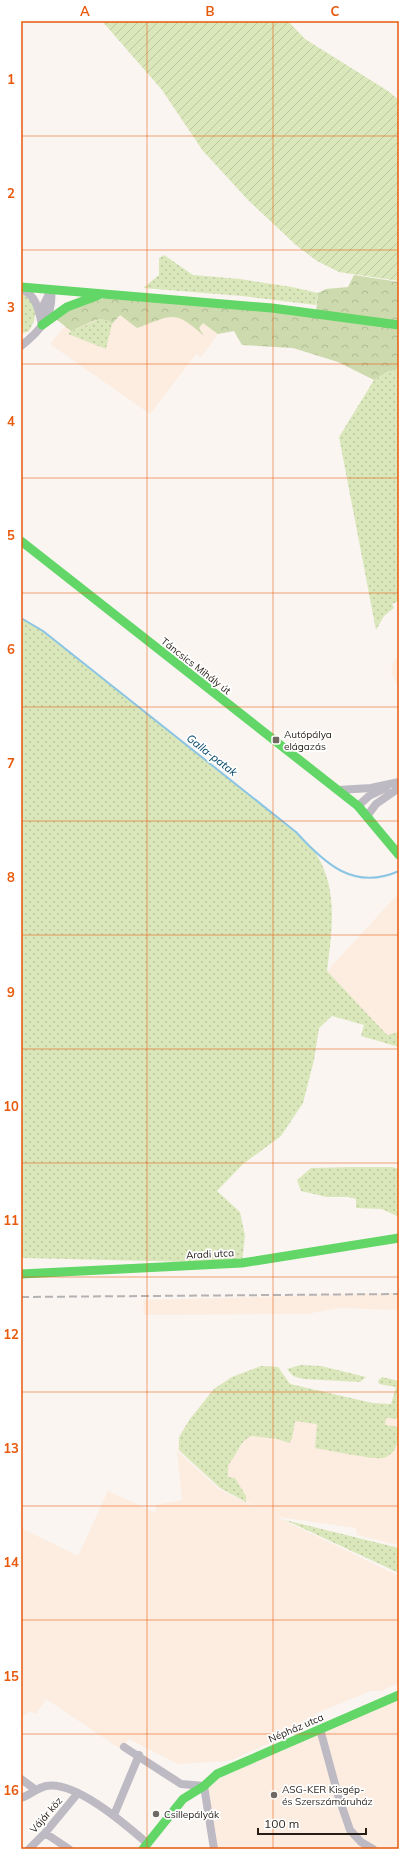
<svg xmlns="http://www.w3.org/2000/svg" width="420" height="1870" viewBox="0 0 420 1870" font-family="Mulish,sans-serif">
  <style>
    .built { fill: #fcede0 }
    .grass { fill: url(#grass-dots) }
    .forest { fill: url(#forest-crowns) }
    .garden { fill: url(#garden-furrows) }
    .lines { fill: none; stroke-linecap: round; stroke-linejoin: round }
    .stream { stroke: #8bc5e4; stroke-width: 2 }
    .street { stroke: #bebac4; stroke-width: 8 }
    .fast { stroke: #63d668; stroke-width: 9 }
    .rail { stroke: #b5b2b4; stroke-width: 2; stroke-dasharray: 8 4; stroke-linecap: butt }
    .grid { fill: none; stroke: #e8590c; stroke-width: 1; stroke-opacity: 0.55 }
    .poi-dot { fill: #706963; stroke: #fff; stroke-width: 1.5 }
    .labels { text-anchor: middle; dominant-baseline: central; stroke-width: 3.5; stroke-linejoin: round; paint-order: stroke }
    .street-label { font-size: 10px; fill: #251d16; stroke: #fff }
    .poi-label { font-size: 10px; fill: #251d16; stroke: #fff; text-anchor: start }
    .water-label { font-size: 11px; font-style: italic; fill: #004666; stroke: #fff }
    .neatline { fill: none; stroke: #e8590c; stroke-width: 1.5 }
    .grid-label { font-size: 13px; text-anchor: middle; font-weight: bold; fill: #e8590c }
  </style>
  <defs>
    <pattern id="grass-dots" width="8" height="8" patternUnits="userSpaceOnUse"><rect width="8" height="8" fill="#dae7bb"/><path d="M2 2h.1M6 6h.1" fill="none" stroke="#bbc6a0" stroke-width="1.8" stroke-linecap="round"/></pattern>
    <pattern id="forest-crowns" width="20" height="18" patternUnits="userSpaceOnUse"><rect width="20" height="18" fill="#cddaad"/><path d="M2 6a3 3 0 1 1 6 0M12 15a3 3 0 1 1 6 0" fill="none" stroke="#b0bb94"/></pattern>
    <pattern id="garden-furrows" width="10" height="10" patternUnits="userSpaceOnUse"><rect width="10" height="10" fill="#dae7bb"/><path d="M-1 1l2-2M0 10L10 0M9 11l2-2" fill="none" stroke="#bbc6a0"/></pattern>
  </defs>
  <rect width="100%" height="100%" fill="#faf5f1"/>
  <path class="built" d="M117,304L216,324L218,334L201,357L196,354L150,414L50,344L65,326L56,319Z
    M394,659H399V688L391,673Z
    M399,893V1032L387,1036L327,971Z
    M398,1293V1310L338,1308L307,1314L144,1315L143,1300Z
    M261,1366L278,1367L290,1384L372,1403L399,1405V1542L394,1544L357,1535L356,1528L277,1517L220,1488L178,1450L179,1437L190,1419L214,1389L232,1377Z
    M177,1451L219,1489L399,1576V1683L381,1691H371L317,1713L307,1726L294,1731L285,1727L278,1733L277,1740L229,1761L178,1764L129,1739L122,1750L46,1699L36,1714L30,1711L21,1718V1528L78,1556L108,1491L156,1513V1505L182,1500Z
    M399,1693V1849H214L204,1786Z"/>
  <path class="grass" d="M164,255L193,275L240,279L292,287L318,293L316,305L242,296L143,288L159,275V258Z
    M21,292L32,298C36,312 37,320 28,332L21,333Z
    M100,319L109,321L112,324L106,349L68,334L71,331Z
    M399,369V601L392,604L394,608L384,616L376,630L339,437L374,380L387,372Z
    M21,618L43,631L296,832C302,838 310,845 315,852C339,889 332,930 327,971L387,1035L399,1032V1047L361,1036L364,1025L332,1016L319,1028L314,1060L303,1103L281,1136L243,1164L217,1191L240,1212L245,1236L242,1263L21,1258Z
    M351,1167H392L399,1169V1217L382,1209L356,1208V1199L348,1197H327L301,1191L297,1180L311,1168Z
    M300,1365L321,1366L366,1377L360,1382L303,1379L293,1376L287,1369Z
    M261,1366L278,1367L290,1384L372,1403L391,1404L396,1387L379,1384L378,1381L382,1377L399,1381V1419L386,1418L385,1425L399,1427C399,1440 397,1454 383,1458C376,1460 326,1450 315,1448L317,1424L295,1421L292,1439L289,1443L277,1439L251,1436C239,1444 242,1444 235,1455C228,1466 228,1463 228,1477L235,1478L246,1496V1502L220,1488L179,1450V1437L190,1419L214,1389L232,1377Z
    M285,1520L399,1548V1573Z"/>
  <path class="forest" d="M354,275L399,282V369L387,372L374,380L338,362L293,348L242,345L234,331L218,334L203,323L199,328L204,336C174,309 173,315 137,328L120,315L112,324L109,321L100,319L93,321L71,331L56,319L69,308L109,297L316,312L318,293L326,289L348,287Z"/>
  <path class="garden" d="M102,21H288L305,39L388,91L399,100V281L339,272L317,261L297,246L248,200L203,151L162,90Z"/>
  <g class="lines">
    <path class="stream" d="M21,618L43,631L296,832C325,864 354,891 399,871"/>
    <path class="street" d="M21,289C36,294 39,311 42,325
      M42,315V308L51,290
      M21,346C40,331 54,316 51,290
      M338,790L371,788L399,782
      M358,806L369,796L386,788
      M367,816L376,804L399,788
      M320,1729L338,1795L350,1830L361,1842L373,1849
      M124,1747L181,1784L204,1786L214,1849
      M21,1779L36,1790
      M21,1798C30,1795 37,1788 46,1786C75,1780 126,1825 147,1843
      M114,1815L139,1755
      M45,1833L69,1849
      M29,1849L45,1833L78,1793"/>
    <path class="fast" d="M21,287L272,308L399,325
      M42,325L67,307L99,295
      M21,541L358,806L399,855
      M21,1274L242,1263L399,1238
      M143,1849L183,1799L204,1786L217,1774L399,1695"/>
    <path class="rail" d="M21,1297L399,1294"/>
  </g>
  <path class="grid" d="M147,21V1849M273,21V1849M21,136H399M21,250H399M21,364H399M21,478H399M21,593H399M21,707H399M21,821H399M21,935H399M21,1049H399M21,1163H399M21,1277H399M21,1392H399M21,1506H399M21,1620H399M21,1734H399"/>
  <g class="poi-dot">
    <rect x="272" y="736" width="8" height="8" rx="2"/>
    <circle cx="274" cy="1795" r="4"/>
    <circle cx="156" cy="1814" r="4"/>
  </g>
  <g class="labels">
    <g class="street-label">
      <text transform="translate(196 666) rotate(38)">Táncsics Mihály út</text>
      <text transform="translate(210 1254) rotate(-3)">Aradi utca</text>
      <text transform="translate(296 1728) rotate(-23)">Népház utca</text>
      <text transform="translate(46 1815) rotate(-49)">Vájár köz</text>
    </g>
    <g class="poi-label">
      <text x="284" y="734">Autópálya<tspan x="284" dy="12">elágazás</tspan></text>
      <text x="282" y="1789">ASG-KER Kisgép-<tspan x="282" dy="12">és Szerszámáruház</tspan></text>
      <text x="164" y="1814">Csillepályák</text>
    </g>
    <g class="water-label">
      <text transform="translate(212 755) rotate(38)">Galla-patak</text>
    </g>
  </g>
  <rect width="420" height="1870" fill="none" stroke="#ffffff" stroke-width="44"/>
  <path d="M258 1828v6h108v-6" fill="none" stroke="#251d16" stroke-width="2"/>
  <text x="264" y="1828" font-size="12" fill="#251d16" stroke="#ffffff" stroke-width="3" paint-order="stroke">100 m</text>
  <rect x="22" y="22" width="376" height="1826" class="neatline"/>
  <g class="grid-label">
    <text x="85" y="16">A</text>
    <text x="210" y="16">B</text>
    <text x="335" y="16">C</text>
    <text x="11" y="84">1</text>
    <text x="11" y="198">2</text>
    <text x="11" y="312">3</text>
    <text x="11" y="426">4</text>
    <text x="11" y="540">5</text>
    <text x="11" y="654">6</text>
    <text x="11" y="768">7</text>
    <text x="11" y="882">8</text>
    <text x="11" y="997">9</text>
    <text x="11" y="1111">10</text>
    <text x="11" y="1225">11</text>
    <text x="11" y="1339">12</text>
    <text x="11" y="1453">13</text>
    <text x="11" y="1567">14</text>
    <text x="11" y="1681">15</text>
    <text x="11" y="1795">16</text>
  </g>
</svg>
